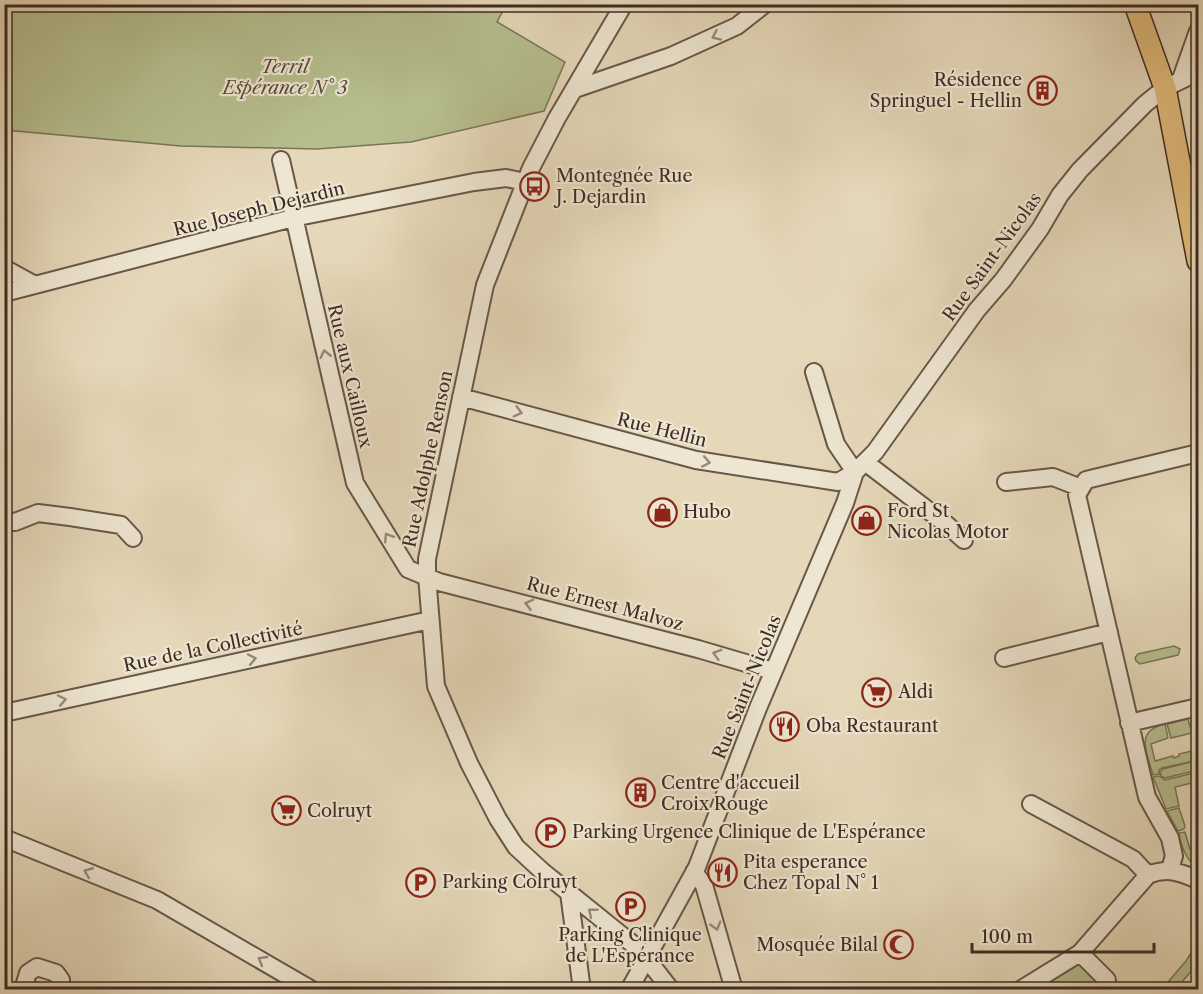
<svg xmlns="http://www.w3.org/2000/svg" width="1203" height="994" viewBox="0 0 1203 994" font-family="'Libre Caslon Text',serif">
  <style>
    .green { fill: #b6be8e; stroke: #7a7559; stroke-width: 1.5 }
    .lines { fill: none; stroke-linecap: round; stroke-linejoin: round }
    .minor-casing { stroke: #685749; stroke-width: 20 }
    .major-casing { stroke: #3e2c24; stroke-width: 24 }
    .minor { stroke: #eee6d2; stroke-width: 16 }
    .major { stroke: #e2bc7c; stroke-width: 21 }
    .oneway { stroke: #96897b }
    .labels { text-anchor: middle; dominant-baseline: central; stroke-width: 4.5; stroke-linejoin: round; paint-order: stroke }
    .park-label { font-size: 18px; font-style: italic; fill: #564939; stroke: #eee6d2 }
    .poi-label { font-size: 18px; fill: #3e2c24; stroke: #eee6d2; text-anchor: start }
    .street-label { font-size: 18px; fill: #3e2c24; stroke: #eee6d2 }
  </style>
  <rect width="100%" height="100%" fill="#e5d8b9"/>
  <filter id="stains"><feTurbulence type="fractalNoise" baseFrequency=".00333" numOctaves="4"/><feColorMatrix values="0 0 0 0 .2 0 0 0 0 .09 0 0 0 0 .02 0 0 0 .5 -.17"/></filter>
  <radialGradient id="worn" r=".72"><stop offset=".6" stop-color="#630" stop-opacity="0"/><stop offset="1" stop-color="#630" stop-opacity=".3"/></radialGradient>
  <path class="green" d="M4,5H506L497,22L565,62L544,111L411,142L317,149L181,146L5,130Z
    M1174,646L1180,649L1178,655L1140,664L1136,661L1135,658L1138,654Z
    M1188,719L1192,733L1171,738L1167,724Z
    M1165,724L1168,738L1151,744L1155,761L1173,756L1174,758L1179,756V754L1192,751V753L1198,752V750V760L1162,768L1159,770V774L1153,775C1147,753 1134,731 1165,724Z
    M1195,761L1198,762V770L1165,778L1161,776L1160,772L1163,769Z
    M1198,772V801L1197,802L1192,783L1175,787L1179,806L1166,809L1153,777L1159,776L1165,780Z
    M1179,808L1185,826L1184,829L1178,831L1167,811Z
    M1185,832L1190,849L1198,847V868C1186,860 1181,847 1179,833Z
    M1198,942V963L1176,989H1162L1186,961Z
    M1079,962L1105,983L1110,989L1030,990Z"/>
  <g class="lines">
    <defs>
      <path id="minor" d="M624,4L557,118L531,168L485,285L427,559V576L436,686L469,763L498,819L516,847L542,871L640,950L671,990
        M1181,79L1198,31
        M575,89L671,56L737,26L765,4
        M281,160L355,483L408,569L439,582L698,649L773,671
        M4,268L35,285
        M4,293L293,218L474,182L506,178L525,182
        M814,372L836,444L855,472
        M461,397L696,460L838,482L855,472
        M865,462L946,524L964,540
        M1006,482L1053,477L1081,488
        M4,521L15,522L38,513L70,517L121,525L133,538
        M1004,658L1109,632
        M4,713L430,620
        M1129,723L1198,707
        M1031,804L1133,859L1148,875
        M4,838L157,900L312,990
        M1170,869L1174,856L1170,838L1147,797L1077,495L1086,480L1198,453
        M694,872L704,885L734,990
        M569,893L582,990
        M1080,953L1107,980
        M23,990L28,973L37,967L56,973L61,980L58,990
        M629,990L697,867L758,708L845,503L855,472L875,452L977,310L1003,280L1040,229L1060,195L1080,170L1145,104L1165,88L1198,72
        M1020,990L1080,953L1148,875C1167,867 1180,872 1198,880"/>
      <path id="major" d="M1135,4L1165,88L1198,261"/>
    </defs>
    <use href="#minor" class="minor-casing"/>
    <use href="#major" class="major-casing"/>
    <use href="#minor" class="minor"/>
    <use href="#major" class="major"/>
  </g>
  <defs><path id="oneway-chevron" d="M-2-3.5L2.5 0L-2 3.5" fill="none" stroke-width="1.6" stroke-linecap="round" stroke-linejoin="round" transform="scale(1.5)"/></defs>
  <g class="oneway">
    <use href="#oneway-chevron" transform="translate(716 36) rotate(156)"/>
    <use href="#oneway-chevron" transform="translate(325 354) rotate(-103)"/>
    <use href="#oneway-chevron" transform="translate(518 412) rotate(15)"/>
    <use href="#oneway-chevron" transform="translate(706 462) rotate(11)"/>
    <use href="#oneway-chevron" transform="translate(388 537) rotate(-122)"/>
    <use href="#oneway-chevron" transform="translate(529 604) rotate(-165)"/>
    <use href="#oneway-chevron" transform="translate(717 654) rotate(-164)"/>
    <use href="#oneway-chevron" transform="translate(252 659) rotate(-12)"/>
    <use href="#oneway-chevron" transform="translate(62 700) rotate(-12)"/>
    <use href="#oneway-chevron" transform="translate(88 872) rotate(-158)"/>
    <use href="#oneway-chevron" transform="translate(592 912) rotate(-141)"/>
    <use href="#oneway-chevron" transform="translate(716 926) rotate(74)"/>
    <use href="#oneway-chevron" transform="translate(262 960) rotate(-150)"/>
  </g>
  <defs>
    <symbol id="building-ring" viewBox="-11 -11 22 22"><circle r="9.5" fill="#eee6d2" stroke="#8f2418" stroke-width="1.5"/><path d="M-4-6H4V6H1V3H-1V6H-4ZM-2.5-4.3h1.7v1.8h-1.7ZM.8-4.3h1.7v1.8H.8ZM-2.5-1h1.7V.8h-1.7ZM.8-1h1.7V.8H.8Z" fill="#8f2418"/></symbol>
    <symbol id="bus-ring" viewBox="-11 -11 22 22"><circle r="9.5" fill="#eee6d2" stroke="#8f2418" stroke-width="1.5"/><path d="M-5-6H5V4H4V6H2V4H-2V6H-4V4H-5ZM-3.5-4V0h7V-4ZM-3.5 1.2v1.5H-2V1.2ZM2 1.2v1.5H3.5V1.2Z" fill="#8f2418"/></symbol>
    <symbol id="shop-ring" viewBox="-11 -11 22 22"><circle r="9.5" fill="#eee6d2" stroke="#8f2418" stroke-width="1.5"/><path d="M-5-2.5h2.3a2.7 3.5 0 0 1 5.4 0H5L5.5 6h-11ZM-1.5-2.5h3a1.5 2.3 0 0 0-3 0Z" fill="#8f2418"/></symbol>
    <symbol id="supermarket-ring" viewBox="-11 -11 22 22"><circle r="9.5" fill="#eee6d2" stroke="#8f2418" stroke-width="1.5"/><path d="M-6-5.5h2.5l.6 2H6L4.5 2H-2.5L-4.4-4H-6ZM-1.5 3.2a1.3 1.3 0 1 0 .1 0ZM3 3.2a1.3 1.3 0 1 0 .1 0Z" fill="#8f2418"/></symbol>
    <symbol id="restaurant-ring" viewBox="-11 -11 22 22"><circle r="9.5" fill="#eee6d2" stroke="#8f2418" stroke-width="1.5"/><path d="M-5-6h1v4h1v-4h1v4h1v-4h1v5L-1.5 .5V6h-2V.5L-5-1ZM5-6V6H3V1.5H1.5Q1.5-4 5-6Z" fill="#8f2418"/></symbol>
    <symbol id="parking-ring" viewBox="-11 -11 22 22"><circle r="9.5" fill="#eee6d2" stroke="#8f2418" stroke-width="1.5"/><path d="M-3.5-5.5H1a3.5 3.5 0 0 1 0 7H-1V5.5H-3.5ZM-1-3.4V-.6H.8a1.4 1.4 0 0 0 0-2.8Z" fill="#8f2418"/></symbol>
    <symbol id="mosque-ring" viewBox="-11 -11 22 22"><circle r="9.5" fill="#eee6d2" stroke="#8f2418" stroke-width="1.5"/><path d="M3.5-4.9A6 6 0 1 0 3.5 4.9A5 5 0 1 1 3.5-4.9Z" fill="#8f2418"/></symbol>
  </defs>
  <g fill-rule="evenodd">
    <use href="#building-ring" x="1026" y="74" width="33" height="33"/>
    <use href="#bus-ring" x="518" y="170" width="33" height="33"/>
    <use href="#shop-ring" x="646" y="496" width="33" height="33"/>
    <use href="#shop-ring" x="850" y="504" width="33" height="33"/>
    <use href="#supermarket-ring" x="860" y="676" width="33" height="33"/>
    <use href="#restaurant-ring" x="768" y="710" width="33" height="33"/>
    <use href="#building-ring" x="624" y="776" width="33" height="33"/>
    <use href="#supermarket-ring" x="270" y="794" width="33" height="33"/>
    <use href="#parking-ring" x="534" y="816" width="33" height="33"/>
    <use href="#restaurant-ring" x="706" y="856" width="33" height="33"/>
    <use href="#parking-ring" x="404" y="866" width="33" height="33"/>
    <use href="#parking-ring" x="614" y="890" width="33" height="33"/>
    <use href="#mosque-ring" x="882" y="928" width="33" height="33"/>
  </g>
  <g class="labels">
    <g class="park-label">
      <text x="285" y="67">Terril<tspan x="285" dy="21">Espérance N° 3</tspan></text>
    </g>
    <g class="poi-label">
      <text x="1022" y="80" text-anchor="end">Résidence<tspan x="1022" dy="21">Springuel - Hellin</tspan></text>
      <text x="556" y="176">Montegnée Rue<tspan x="556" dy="21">J. Dejardin</tspan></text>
      <text x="887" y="511">Ford St<tspan x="887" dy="21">Nicolas Motor</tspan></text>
      <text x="683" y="512">Hubo</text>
      <text x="898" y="692">Aldi</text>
      <text x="806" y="726">Oba Restaurant</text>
      <text x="661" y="783">Centre d'accueil<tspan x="661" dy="21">Croix Rouge</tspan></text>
      <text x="307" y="811">Colruyt</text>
      <text x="572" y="832">Parking Urgence Clinique de L'Espérance</text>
      <text x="743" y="862">Pita esperance<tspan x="743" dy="21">Chez Topal N° 1</tspan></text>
      <text x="442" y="882">Parking Colruyt</text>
      <text x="630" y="935" text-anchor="middle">Parking Clinique<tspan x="630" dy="21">de L'Espérance</tspan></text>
      <text x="878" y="945" text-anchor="end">Mosquée Bilal</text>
    </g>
    <g class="street-label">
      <text transform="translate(259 209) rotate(-14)">Rue Joseph Dejardin</text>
      <text transform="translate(992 257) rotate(-54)">Rue Saint-Nicolas</text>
      <text transform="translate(350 376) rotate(77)">Rue aux Cailloux</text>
      <text transform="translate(662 430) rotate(14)">Rue Hellin</text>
      <text transform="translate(428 459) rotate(-78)">Rue Adolphe Renson</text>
      <text transform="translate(605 604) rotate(15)">Rue Ernest Malvoz</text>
      <text transform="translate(213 647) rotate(-12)">Rue de la Collectivité</text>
      <text transform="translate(747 687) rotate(-68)">Rue Saint-Nicolas</text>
    </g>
  </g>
  <rect width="1203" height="994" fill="none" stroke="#e5d8b9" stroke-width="24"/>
  <rect x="6" y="6" width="1191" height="982" fill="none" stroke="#3e2c24" stroke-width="3"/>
  <rect x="12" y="12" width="1179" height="970" fill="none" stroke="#3e2c24" stroke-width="1.5"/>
  <path d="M972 943v9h182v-9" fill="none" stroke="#3e2c24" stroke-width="3"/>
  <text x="981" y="943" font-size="18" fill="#3e2c24" stroke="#eee6d2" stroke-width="4.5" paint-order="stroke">100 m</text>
  <rect width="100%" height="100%" filter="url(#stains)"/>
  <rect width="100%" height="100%" fill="url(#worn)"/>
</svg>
